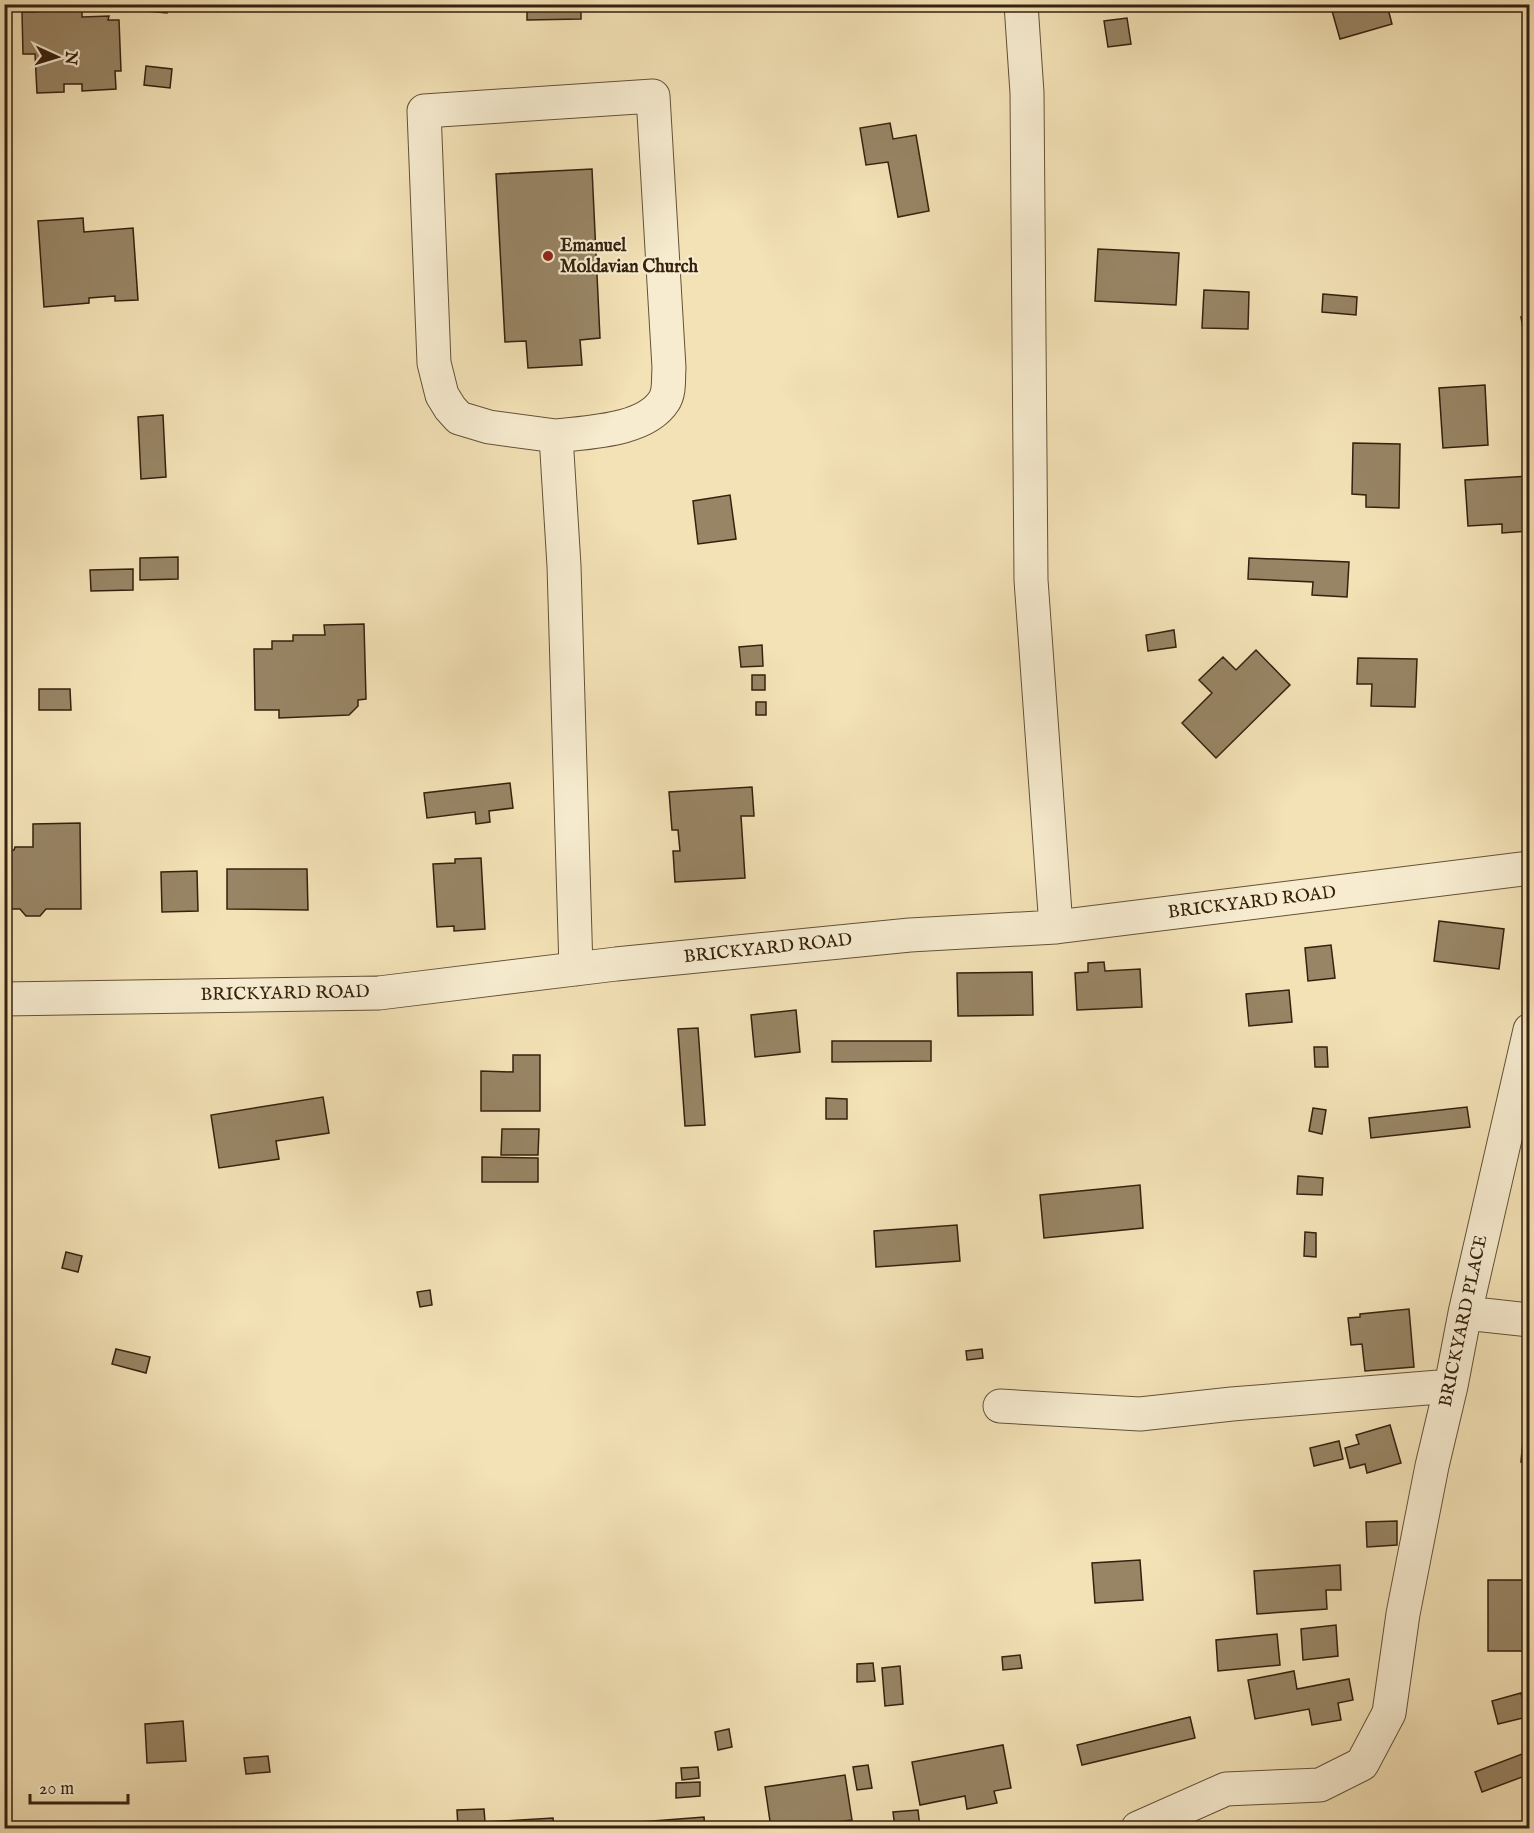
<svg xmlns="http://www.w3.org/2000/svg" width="1534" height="1833" viewBox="0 0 1534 1833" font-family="'IM FELL English',serif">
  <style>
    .building { fill: #988565; stroke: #35210e; stroke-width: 1.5 }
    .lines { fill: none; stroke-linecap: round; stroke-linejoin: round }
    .minor-casing { stroke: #645138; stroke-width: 35 }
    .minor { stroke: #f7ecd0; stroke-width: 33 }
    .poi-dot { fill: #8f2418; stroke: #f7ecd0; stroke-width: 2 }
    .labels { text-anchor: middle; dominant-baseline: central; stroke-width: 4.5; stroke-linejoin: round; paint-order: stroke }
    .poi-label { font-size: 18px; font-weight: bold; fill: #35210e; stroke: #f7ecd0; text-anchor: start }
    .street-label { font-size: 18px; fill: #35210e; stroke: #f7ecd0 }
  </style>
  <rect width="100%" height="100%" fill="#f3e2b6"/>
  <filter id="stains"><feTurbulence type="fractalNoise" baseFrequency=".00333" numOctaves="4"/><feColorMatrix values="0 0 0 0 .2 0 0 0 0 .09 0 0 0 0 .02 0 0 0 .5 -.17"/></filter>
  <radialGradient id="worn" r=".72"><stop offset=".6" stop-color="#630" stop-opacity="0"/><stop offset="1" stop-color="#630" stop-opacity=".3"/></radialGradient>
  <path class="building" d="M36,4H82V17L109,16L108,20H119L121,71H115L116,89L82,91V84H64V92L37,93L35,54H23L22,12H36Z
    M148,4H168L167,13L147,11Z
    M527,4H581V19L527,20Z
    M1330,4H1371L1372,9L1387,5L1392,24L1340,39Z
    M1127,18L1131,44L1108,47L1104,21Z
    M146,66L172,69L170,88L144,85Z
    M890,123L893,139L916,135L929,211L898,217L888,162L866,165L860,128Z
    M592,169L600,338L580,340L582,365L528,368L526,341L505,342L496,174Z
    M83,218L84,232L133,228L138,300L115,301V296L89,298V303L44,307L38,221Z
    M1098,249L1179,253L1176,305L1095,301Z
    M1204,290L1249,292L1248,329L1202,328Z
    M1323,294L1357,297L1356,315L1322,312Z
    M1530,316V333L1524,334L1521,317Z
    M1485,385L1488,445L1443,448L1439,388Z
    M163,415L166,477L141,479L138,417Z
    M1353,443L1400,444L1399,508L1366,507V495L1352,494Z
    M1530,476V531L1502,533V524L1468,526L1465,480Z
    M730,495L736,539L698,544L693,501Z
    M178,557V579L140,580V558Z
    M1249,558L1349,562L1347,597L1312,595L1313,582L1248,579Z
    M133,569V590L91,591L90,570Z
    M364,624L366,699L358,700V706L349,715L279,718V710H255L254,649H272V641H293V635H325L324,625Z
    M1174,630L1176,647L1148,651L1146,635Z
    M762,645L763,666L741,667L739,647Z
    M1256,650L1290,685L1216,758L1182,723L1212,693L1199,680L1223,657L1236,670Z
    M1358,658L1417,659L1415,707L1371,706L1372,684H1357Z
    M752,675H765V690H752Z
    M39,689H70L71,710H39Z
    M756,702H766V715H756Z
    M510,783L513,808L489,811L490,822L476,824L475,812L427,818L424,793Z
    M752,787L754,816H741L745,878L675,882L673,851H680L678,830H672L669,792Z
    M80,823L81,909H46L40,916H26L20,909H7V851L14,850L15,847H33V824Z
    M481,858L485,929L454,931V926L437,927L433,864L455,863V859Z
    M227,869H307L308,910L227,909Z
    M197,871L198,911L162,912L161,872Z
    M1439,921L1504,929L1499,969L1434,961Z
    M1331,945L1335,978L1308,981L1305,948Z
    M1104,962L1105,971L1140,969L1142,1007L1077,1010L1075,973L1088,972V963Z
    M1032,972L1033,1015L958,1016L957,973Z
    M1289,990L1292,1022L1249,1026L1246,994Z
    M796,1010L800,1052L755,1057L751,1015Z
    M698,1028L705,1125L685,1126L678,1029Z
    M832,1041H931V1061L832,1062Z
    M1314,1047H1327L1328,1067H1315Z
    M513,1055H540V1111H481V1071L513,1072Z
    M323,1097L329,1133L276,1141L279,1159L219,1168L211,1115Z
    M826,1098L847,1099V1119H826Z
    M1467,1107L1470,1127L1371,1138L1369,1118Z
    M1313,1108L1326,1110L1322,1134L1309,1131Z
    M502,1129H539L538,1155H501Z
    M482,1157L538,1158V1182H482Z
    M4,1158L8,1159L4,1197Z
    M1298,1176L1323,1178L1322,1195L1297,1194Z
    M1140,1185L1143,1228L1044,1238L1040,1195Z
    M957,1225L960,1261L876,1267L874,1231Z
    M1305,1232L1316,1233V1257L1304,1256Z
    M66,1252L82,1256L78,1272L62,1268Z
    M430,1290L432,1305L420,1307L417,1292Z
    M1409,1309L1414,1367L1365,1371L1362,1344L1351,1345L1348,1318L1360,1317V1314Z
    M116,1349L150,1357L146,1373L112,1364Z
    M982,1349L983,1358L967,1360L966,1351Z
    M1529,1375H1530V1462H1521Z
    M1390,1425L1401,1463L1367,1473L1365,1464L1350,1468L1345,1448L1359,1444L1356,1435Z
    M1339,1441L1343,1459L1314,1466L1310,1448Z
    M1397,1521V1545L1367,1547L1366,1522Z
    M1140,1560L1143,1600L1095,1603L1092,1563Z
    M1340,1565L1341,1590H1326L1327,1609L1257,1614L1254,1571Z
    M1488,1580H1524V1651H1488Z
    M1336,1625L1338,1656L1303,1660L1301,1629Z
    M1277,1634L1280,1665L1218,1671L1216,1640Z
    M1020,1655L1022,1668L1003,1670L1002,1657Z
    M873,1663L875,1681L857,1682V1664Z
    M900,1666L903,1704L885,1706L882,1668Z
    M1294,1671L1297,1689L1349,1679L1353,1700L1338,1703L1341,1720L1312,1725L1309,1709L1255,1719L1248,1680Z
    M1521,1693L1527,1717L1498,1724L1492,1701Z
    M1190,1717L1195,1738L1082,1765L1077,1745Z
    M183,1721L186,1761L147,1763L145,1724Z
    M729,1729L732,1747L718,1750L715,1732Z
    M1003,1745L1011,1788L994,1791L997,1803L967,1809L965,1796L920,1805L912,1762Z
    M1530,1751V1774L1482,1792L1475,1772Z
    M268,1756L270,1772L246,1774L244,1758Z
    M868,1765L872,1788L857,1790L853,1767Z
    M698,1767L699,1778L682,1780L681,1768Z
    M845,1775L852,1820L791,1828H771L765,1787Z
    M700,1782V1796L676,1798V1783Z
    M484,1809L485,1822L553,1818L554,1828H458L457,1810Z
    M918,1810L920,1828H895L893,1812Z
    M704,1817L705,1828H601V1825Z"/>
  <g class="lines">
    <defs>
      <path id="minor" d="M1021,4L1027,93L1031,580L1056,927
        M556,436C588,432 645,431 664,401C670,392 668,379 669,368L653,96L424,111L434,363L442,395L450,408L459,418L489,427L556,436L564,566L576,969
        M4,999L379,993L616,964L910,935L1056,927L1530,868
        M1465,1313L1530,1320
        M1000,1406L1140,1414L1232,1404L1451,1386
        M1138,1828L1226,1789L1320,1785L1362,1764L1389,1713L1403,1614L1432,1466L1451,1386L1465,1313L1530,1030"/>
    </defs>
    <use href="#minor" class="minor-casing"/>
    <use href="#minor" class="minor"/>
  </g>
  <circle class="poi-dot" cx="548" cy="256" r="6"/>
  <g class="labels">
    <g class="poi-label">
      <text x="560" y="246">Emanuel<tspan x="560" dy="21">Moldavian Church</tspan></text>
    </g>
    <g class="street-label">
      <text transform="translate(1252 903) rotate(-7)">BRICKYARD ROAD</text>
      <text transform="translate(768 949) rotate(-6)">BRICKYARD ROAD</text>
      <text transform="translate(285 994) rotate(-1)">BRICKYARD ROAD</text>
      <text transform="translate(1464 1321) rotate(-78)">BRICKYARD PLACE</text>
    </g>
  </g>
  <rect width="1534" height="1833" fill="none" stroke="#f3e2b6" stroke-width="24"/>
  <rect x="6" y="6" width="1522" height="1821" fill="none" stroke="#35210e" stroke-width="3"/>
  <rect x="12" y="12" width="1510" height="1809" fill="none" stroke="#35210e" stroke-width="1.5"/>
  <g transform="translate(57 57) rotate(94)" stroke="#f7ecd0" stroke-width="4.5" paint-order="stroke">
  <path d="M0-4.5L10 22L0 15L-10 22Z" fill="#35210e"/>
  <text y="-9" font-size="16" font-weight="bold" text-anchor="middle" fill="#35210e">N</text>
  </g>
  <path d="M30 1794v9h98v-9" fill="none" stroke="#35210e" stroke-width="3"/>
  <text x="39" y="1794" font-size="18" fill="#35210e" stroke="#f7ecd0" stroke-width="4.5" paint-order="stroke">20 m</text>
  <rect width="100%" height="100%" filter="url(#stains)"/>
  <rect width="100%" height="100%" fill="url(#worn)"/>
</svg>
